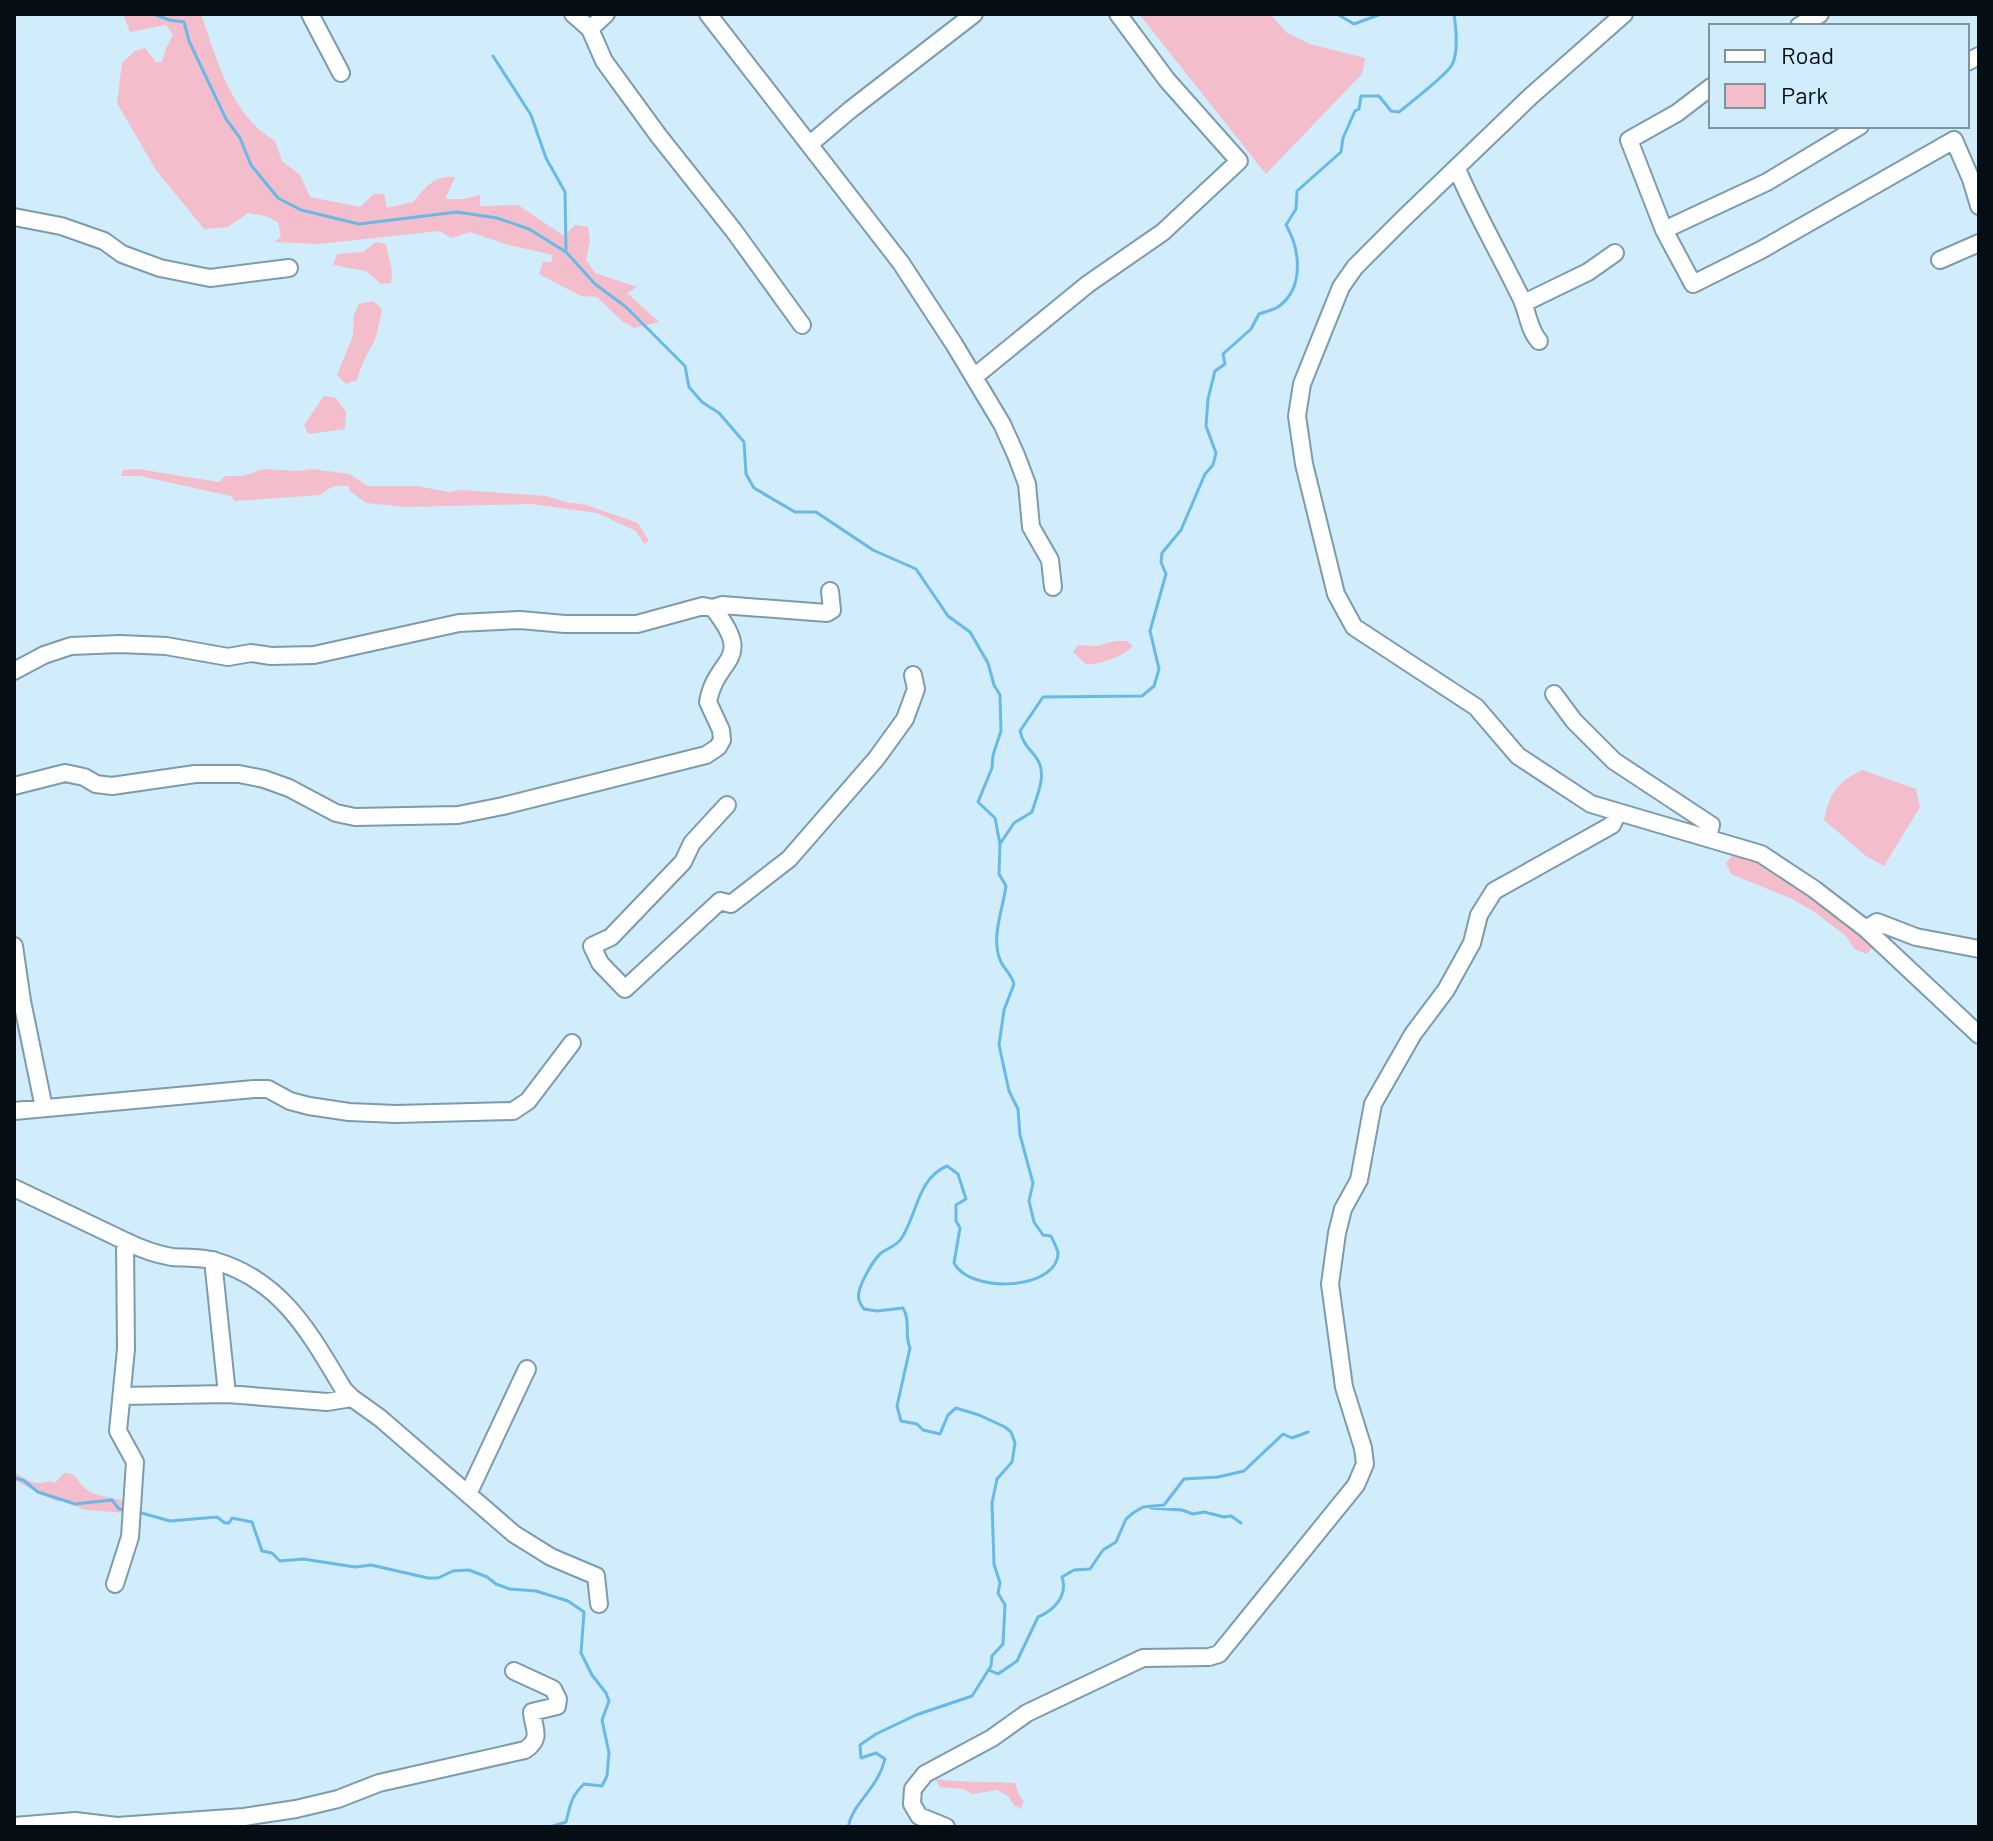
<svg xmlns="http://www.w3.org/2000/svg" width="1993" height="1841" viewBox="0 0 1993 1841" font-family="Barlow,sans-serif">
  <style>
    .green { fill: #f3bdcc }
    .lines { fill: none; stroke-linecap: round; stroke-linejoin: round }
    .stream { stroke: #67bae8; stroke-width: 3 }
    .minor-casing { stroke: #7c9bad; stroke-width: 20 }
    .minor { stroke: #fff; stroke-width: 16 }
  </style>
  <rect width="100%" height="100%" fill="#d1ecfb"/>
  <path class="green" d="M123,14H201C217,60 231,115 275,141L282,161L300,175L310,197L360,207L374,194H384L387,208L413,202C426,187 434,175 455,177L445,199H463L480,195V206L518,205L564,236L575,225L588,227L590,240L586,260L595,273L637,287L627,293L659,322L634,328L622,321L597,297L581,296L539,274L543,262H551L553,255L505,244L470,232L452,238L439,231L319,244L274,242L281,237L278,222L265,216L248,213L228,227L204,229L156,170L117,103L122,63L135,51L145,48L156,62H162L166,48L173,35L166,25L130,32Z
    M1139,14H1270L1287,33L1310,44L1365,58L1362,74L1266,174Z
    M376,242L386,244C388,259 394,268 391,283L381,284L366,271L333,265L337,254L363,252Z
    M373,301L382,309C381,315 376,339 374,342C366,355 361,366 357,380L346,384L337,375L353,336L354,315L359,304Z
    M324,396L336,398L346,412L345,429L308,434L304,425Z
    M138,469L219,482L225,476H242L265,469L298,471L312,469L349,474L368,486H417L449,492L462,490L546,496L569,503L583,504L638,523L649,541L644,544L636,531L597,513L531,504L406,507L366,503L349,490V486C337,484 329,487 320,495L235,501L231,496L140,476H121L123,470Z
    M1116,641H1127L1133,646C1122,657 1100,665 1086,664L1073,652L1078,645L1096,646Z
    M1862,770L1916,789L1920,807L1884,866L1866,856L1824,820C1831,792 1836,783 1862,770Z
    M1734,853L1754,855L1788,876L1874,945L1867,954L1854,949L1846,936L1813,911L1790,898L1731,874L1726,863Z
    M14,1472C21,1476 29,1482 37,1483C45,1483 47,1480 55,1483L64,1473C78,1473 76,1481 85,1488C96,1498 112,1496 125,1502L126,1513L86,1510L62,1501H56L14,1480Z
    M935,1779C961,1783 988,1781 1015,1783L1020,1797L1024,1801L1021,1809L1014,1805L1008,1796L997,1790L972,1794L964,1789L940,1787Z"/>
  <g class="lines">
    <path class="stream" d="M154,14L169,20L184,22L189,41L226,119L240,138L251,165L278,198L301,210L359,224L457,212L497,218L529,229L566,252L595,284L626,307L685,366L689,387L702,402L719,413L744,442L746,474L754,488L795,512H816L873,550L916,569L948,616L970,632L988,663L994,685L1000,695L1001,731L993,755L992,768L978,802L995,818L1000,844L999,874L1006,886C1003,909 990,939 1001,962C1005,970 1012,975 1014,984L1004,1010L999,1045L1009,1091L1018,1109L1020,1135L1033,1183L1029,1201L1034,1222L1043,1235L1051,1236C1053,1241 1058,1249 1058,1254C1056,1290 970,1294 954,1263L960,1228L956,1221V1205L966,1199L958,1174L947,1166C917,1179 918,1213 901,1239C896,1246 888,1248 881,1253C873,1260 861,1282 859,1292C857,1299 860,1304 864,1309L877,1311L903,1308C911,1321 904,1335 910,1348L897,1406L901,1421L917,1424L923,1430L940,1434L948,1415L956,1408L979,1415L1005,1427L1011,1432L1015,1443L1012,1462L997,1479L992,1503L994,1564L1000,1583L998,1593L1005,1605L1003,1644L992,1656L991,1666L972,1696L916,1715L876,1734L860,1745L861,1758L876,1753L885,1759C878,1789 853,1802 848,1827
      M1337,14L1354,24L1381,14
      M493,56L531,115L546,158L565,192L566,250
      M1000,844L1014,823L1032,812C1036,798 1045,780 1040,765C1036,752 1024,749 1020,731L1043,697L1142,696L1154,686L1159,669L1150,631L1166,574L1161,562L1162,553L1181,530L1205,474L1213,465L1216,453L1206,426L1208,399L1215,371L1225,364L1223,354L1251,329L1259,314C1265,312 1273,310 1278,307C1305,288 1300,249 1286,225L1296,209L1297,191L1341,152L1343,138L1355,111L1359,109L1361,96H1379L1391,111L1399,112C1409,104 1446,75 1452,65C1459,51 1456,28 1454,14
      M14,1478L23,1480L38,1492L75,1504L112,1500L119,1509L126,1510
      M1151,1508L1182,1510L1193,1514L1204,1512L1224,1517L1231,1516L1241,1523
      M138,1512L170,1521L217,1517L225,1523H229L232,1518L252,1522L262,1551L272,1553L280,1561L303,1559L355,1567L371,1565L428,1578H438L453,1571L469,1570L487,1577L496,1584L510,1589L536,1591L568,1601L584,1612L581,1653L592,1675L606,1693L609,1701L602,1720L609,1753L607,1776L602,1786L584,1784C571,1796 570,1806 566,1822L550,1827
      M989,1670L998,1674L1017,1661L1038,1617C1055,1610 1068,1595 1062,1577L1074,1570L1090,1569L1103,1550L1116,1542L1126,1519L1133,1513L1143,1507L1164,1505L1184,1479L1218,1477L1244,1471L1283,1434L1292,1438L1308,1432"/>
    <defs>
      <path id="minor" d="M310,14L341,73
        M573,14L590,29L604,61L658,135L734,231L802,325
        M708,14L901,263L954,344L1002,424L1016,455L1027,484L1031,527L1050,560L1053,587
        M1624,14L1531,96L1404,218L1355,267L1341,287L1302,384L1297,416L1304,464L1336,594L1354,627L1476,707L1518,756L1591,804L1761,854L1814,889L1866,929L1979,1035
        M1799,26L1820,14
        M590,29L606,14
        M1967,62L1979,56
        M1711,87L1677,113L1629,140L1664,230L1693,284L1761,250L1954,140L1971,179L1979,206
        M810,144L850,110L974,14
        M1457,169C1476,214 1501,256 1522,300C1528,314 1529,330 1539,341
        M14,217L61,226L104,241L122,254L160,268L210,278L289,268
        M1664,230L1767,182L1860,126
        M1940,260L1979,243
        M1524,303L1588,272L1615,253
        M974,377L1088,284L1163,232L1239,161L1167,80L1118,14
        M713,608L722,605L827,613L832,610L830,591
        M14,671L44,655L71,646L120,644L166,646L228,657L251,653L271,656L314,655L459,623L520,620L565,624H637L703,606L713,608C756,662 716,656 708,702L721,730L722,740L718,747L706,755L503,806L458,815L355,817L336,813L289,788L264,779L239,774H195L112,786L96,784L84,777L65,773L14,786
        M1554,694L1574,721L1614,761L1711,825L1708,837
        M727,805L692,843L683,862L611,937L592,946L600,963L625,989L720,901L731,904L789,859L876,759L905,719L916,689L913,675
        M1866,929L1877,922L1916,937L1979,949
        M14,946L22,1001L44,1108
        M14,1111L254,1089H268L290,1101L309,1106L349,1112L396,1114L513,1111L528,1101L572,1043
        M14,1188L125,1241L126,1349L118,1431L135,1462L130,1537L115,1584
        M125,1241C141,1249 154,1254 172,1257C186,1258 202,1257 215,1261C283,1281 310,1334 344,1390L352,1398
        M213,1260L227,1394
        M122,1396L227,1394L327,1402L352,1398L380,1418L514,1534L551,1557L596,1576L599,1604
        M469,1492L527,1369
        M14,1826L75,1821L117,1826L244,1817L296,1809L338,1799L379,1783L525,1750C543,1738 533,1728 532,1712L557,1706L558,1699L553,1689L514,1671
        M946,1827L919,1816L912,1804L913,1789L925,1774L992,1738L1027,1713L1143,1658L1209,1657L1219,1654L1356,1485L1365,1464L1363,1448L1344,1387L1330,1284L1337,1233L1343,1209L1359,1180L1373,1104L1413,1034L1446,990L1472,943L1479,915L1494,891L1612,825L1618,813"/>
    </defs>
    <use href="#minor" class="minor-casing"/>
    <use href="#minor" class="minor"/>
  </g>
  <rect width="1993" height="1841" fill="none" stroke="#040e14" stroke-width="32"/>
  <rect x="1709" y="24" width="260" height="104" fill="#d1ecfb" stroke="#7f939f" stroke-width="2"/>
  <rect x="1725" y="50" width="40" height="12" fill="#ffffff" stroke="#7f939f" stroke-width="2"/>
  <text x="1781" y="64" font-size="24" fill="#040e14">Road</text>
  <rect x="1725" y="84" width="40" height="24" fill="#f3bdcc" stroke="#7f939f" stroke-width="2"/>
  <text x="1781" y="104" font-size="24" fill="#040e14">Park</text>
</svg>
